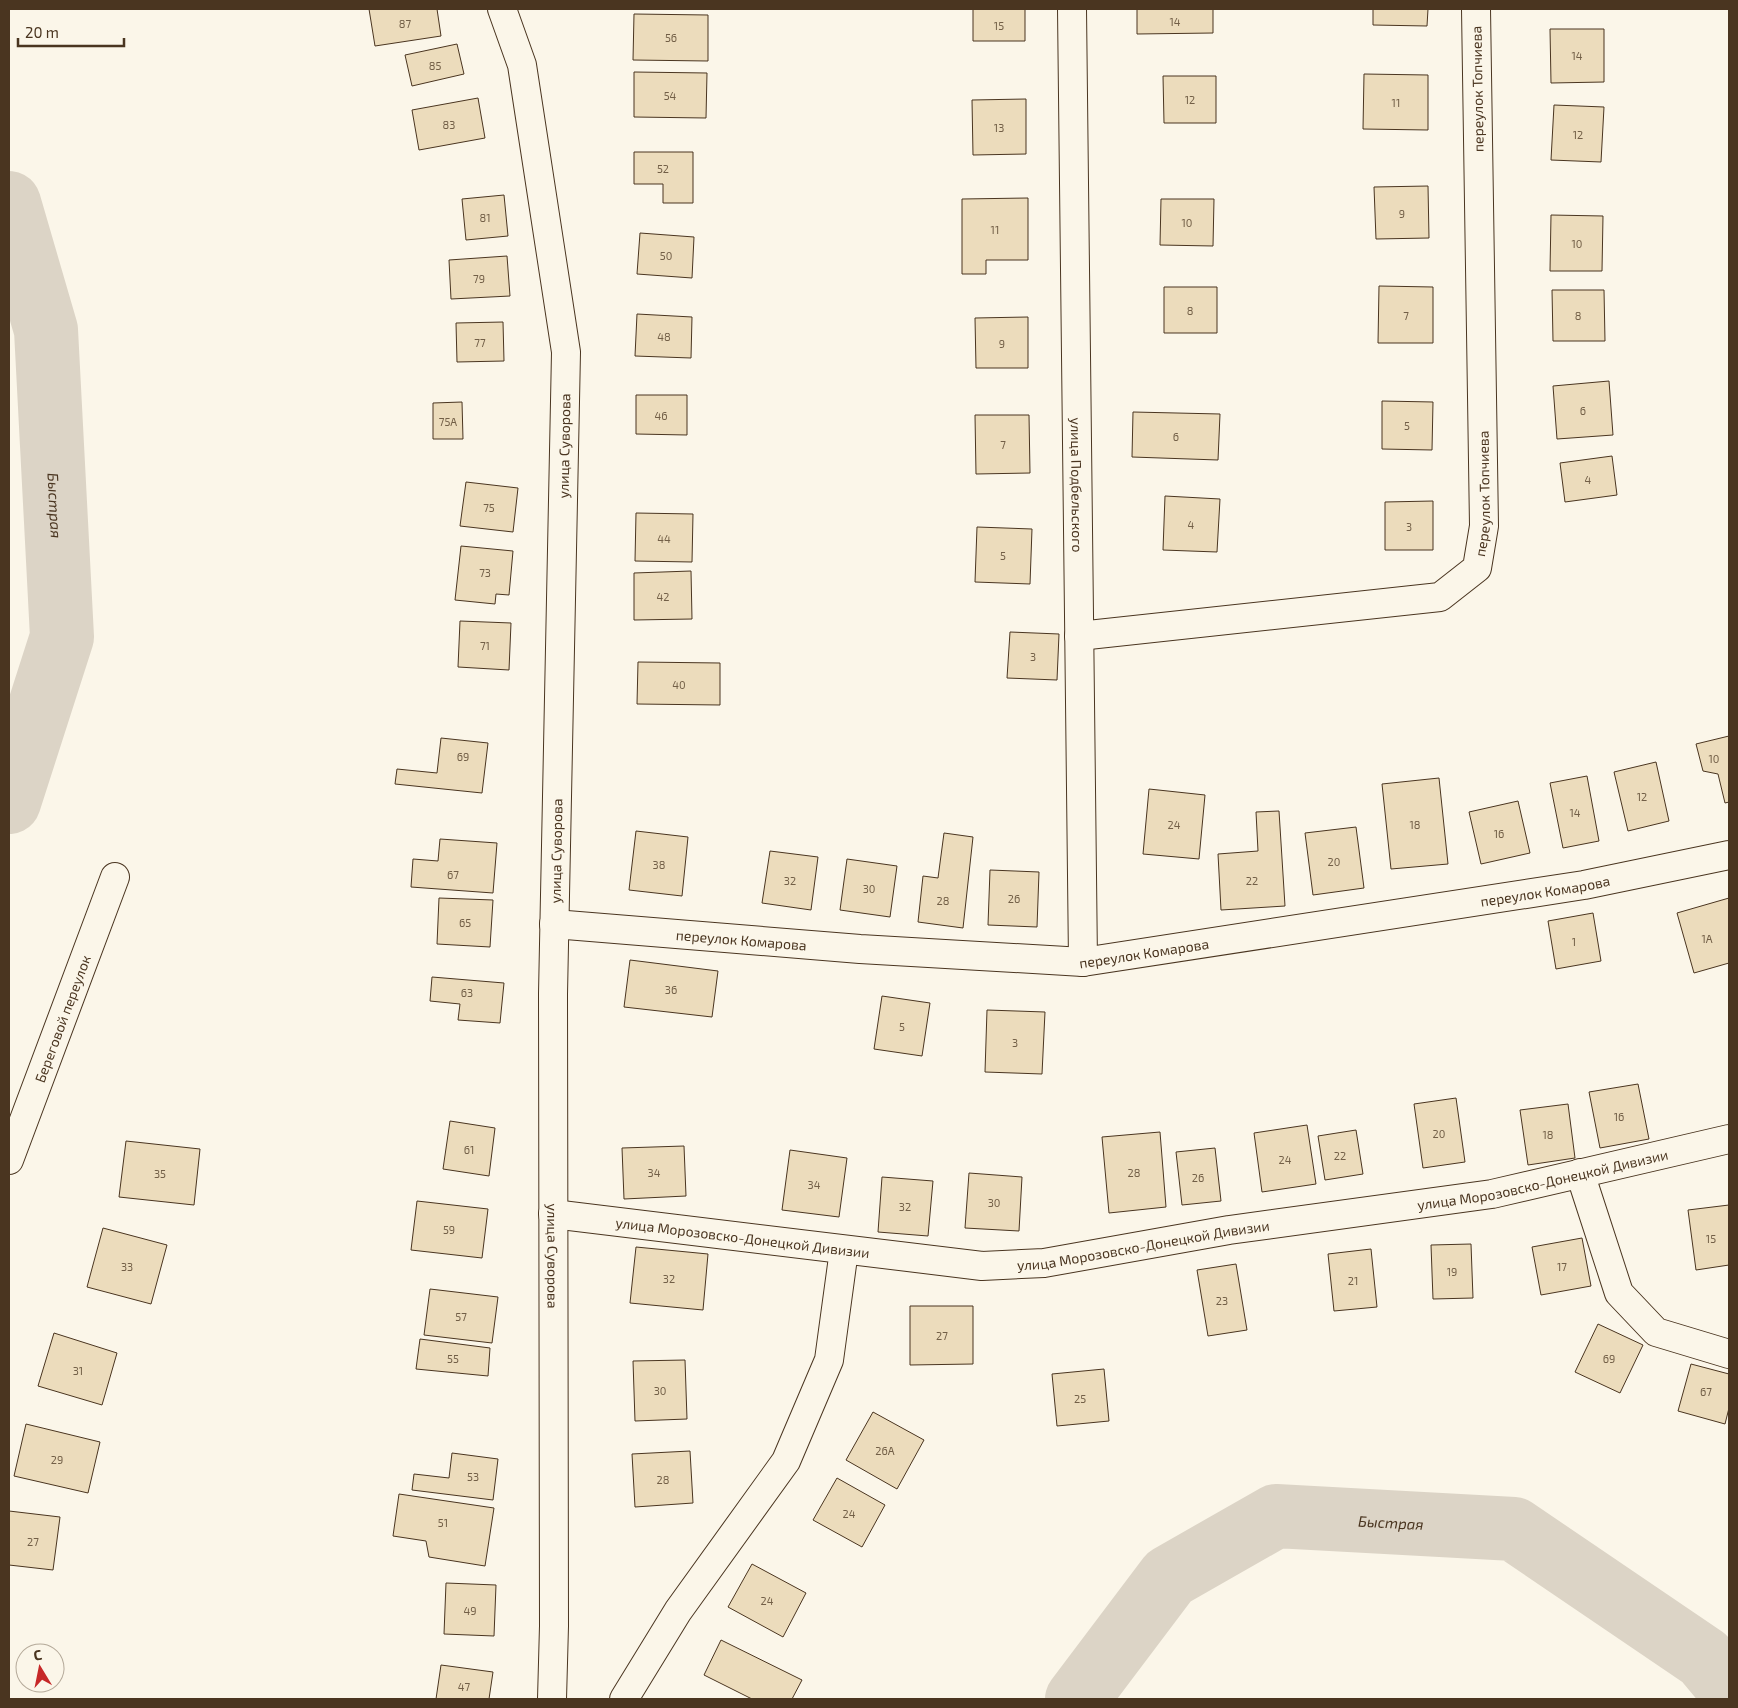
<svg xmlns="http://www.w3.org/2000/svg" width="1738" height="1708" viewBox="0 0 1738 1708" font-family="'Exo 2',sans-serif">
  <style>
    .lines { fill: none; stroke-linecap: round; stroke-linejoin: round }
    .river { stroke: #dcd4c6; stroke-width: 64 }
    .building { fill: #ecdcbc; stroke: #4a3520 }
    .minor-casing { stroke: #4a3520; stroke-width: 30 }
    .minor { stroke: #fbf6e9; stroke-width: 28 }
    .labels { text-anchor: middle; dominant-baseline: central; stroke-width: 4; stroke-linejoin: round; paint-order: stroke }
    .number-label { font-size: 11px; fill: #725f47 }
    .street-label { font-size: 14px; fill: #4a3520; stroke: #fbf6e9 }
    .water-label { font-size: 15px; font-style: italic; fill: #4a3520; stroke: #fbf6e9 }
  </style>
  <rect width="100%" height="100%" fill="#fbf6e9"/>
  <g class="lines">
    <g class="river">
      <path id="s1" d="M9,203L46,330L62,637L9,802"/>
      <path id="s2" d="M1077,1699L1169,1577L1276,1516L1514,1529L1704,1658L1729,1688"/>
    </g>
  </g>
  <path class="building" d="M369,9H437L441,36L375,46Z
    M973,9H1025V41H973Z
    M1137,9H1213V33L1137,34Z
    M1373,9H1428L1427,26L1373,25Z
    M634,14L708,15V61L633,60Z
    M1550,29H1604V82L1551,83Z
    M457,44L464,74L412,86L405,55Z
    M634,72L707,73L706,118L634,117Z
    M1364,74L1428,75V130L1363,129Z
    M1163,76H1216V123H1164Z
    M478,98L485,138L419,150L412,110Z
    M1026,99V154L973,155L972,100Z
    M1554,105L1604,107L1601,162L1551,160Z
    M634,152H693V203H663V184H634Z
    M1428,186L1429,238L1376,239L1374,187Z
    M504,195L508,236L466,240L462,199Z
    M1028,198V260H986V274H962V199Z
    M1161,199H1214L1213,246L1160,245Z
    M1551,215L1603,216L1602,271H1550Z
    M640,233L694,237L692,278L637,274Z
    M507,256L510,296L451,299L449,260Z
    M1379,286L1433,287V343H1378Z
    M1164,287H1217V333H1164Z
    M1552,290H1604L1605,341H1553Z
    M637,314L692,317L691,358L635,356Z
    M1028,317V368H976L975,318Z
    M503,322L504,361L457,362L456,323Z
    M1609,381L1613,435L1557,439L1553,386Z
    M636,395H687V435L636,434Z
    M1382,401L1433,402L1432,450L1382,449Z
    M462,402L463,439H433V403Z
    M1133,412L1220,414L1218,460L1132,457Z
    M975,415H1029L1030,473L976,474Z
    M1612,456L1617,495L1565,502L1560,463Z
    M466,482L518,488L513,532L460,526Z
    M1165,496L1220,499L1217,552L1163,550Z
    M1433,501V550H1385V502Z
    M636,513L693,514L692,562L635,561Z
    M977,527L1032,529L1030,584L975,582Z
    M461,546L513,551L509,595L496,594L495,604L455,600Z
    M691,571L692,619L634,620V573Z
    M460,621L511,623L509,670L458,667Z
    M1010,632L1059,634L1057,680L1007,678Z
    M638,662L720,663V705L637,704Z
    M1729,736V802L1725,803L1718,774L1703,771L1696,744Z
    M441,738L488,743L482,793L395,784L397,769L437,773Z
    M1656,762L1669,821L1628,831L1614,772Z
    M1587,776L1599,841L1563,848L1550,783Z
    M1439,778L1448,864L1391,869L1382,784Z
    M1149,789L1205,795L1199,859L1143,854Z
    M1518,801L1530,853L1481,864L1469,812Z
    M1279,811L1285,906L1221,910L1218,854L1258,851L1256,812Z
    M1356,827L1364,888L1313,895L1305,833Z
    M636,831L688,837L682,896L629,890Z
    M944,833L973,837L963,928L918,922L923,876L938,878Z
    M440,839L497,843L493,893L411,887L413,859L438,861Z
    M770,851L818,857L811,910L762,903Z
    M847,859L897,866L890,917L840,910Z
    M990,870L1039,872L1037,927L988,925Z
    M439,898L493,900L490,947L437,944Z
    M1729,898V963L1694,973L1677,913Z
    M1593,913L1601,961L1556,969L1548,921Z
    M630,960L718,971L712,1017L624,1007Z
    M432,977L504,983L500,1023L458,1020L460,1004L430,1001Z
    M882,996L930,1003L922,1056L874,1049Z
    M987,1010L1045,1012L1042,1074L985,1072Z
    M1638,1084L1649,1139L1600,1148L1589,1092Z
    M1456,1098L1465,1162L1423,1168L1414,1104Z
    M1568,1104L1575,1158L1528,1165L1520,1110Z
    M450,1121L495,1128L489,1176L443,1169Z
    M1307,1125L1316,1184L1262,1192L1254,1133Z
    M1356,1130L1363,1174L1325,1180L1318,1136Z
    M1160,1132L1166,1207L1109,1213L1102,1137Z
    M126,1141L200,1149L194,1205L119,1197Z
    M684,1146L686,1196L624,1199L622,1148Z
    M1215,1148L1221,1201L1182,1205L1176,1152Z
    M790,1150L847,1158L839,1217L782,1210Z
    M969,1173L1022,1177L1019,1231L965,1228Z
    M882,1177L933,1181L928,1236L878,1232Z
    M417,1201L488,1209L482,1258L411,1250Z
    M1729,1205V1265L1696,1270L1688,1210Z
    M103,1228L167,1245L151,1304L87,1287Z
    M1582,1238L1591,1286L1541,1295L1532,1247Z
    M1471,1244L1473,1298L1433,1299L1431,1245Z
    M636,1247L708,1254L703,1310L630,1303Z
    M1371,1249L1377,1307L1334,1311L1328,1254Z
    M1236,1264L1247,1330L1208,1336L1197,1270Z
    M430,1289L498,1297L492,1343L424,1335Z
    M910,1306H973V1364L910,1365Z
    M1598,1324L1643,1345L1620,1393L1575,1372Z
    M54,1333L117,1353L102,1405L38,1386Z
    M420,1339L490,1348L488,1376L416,1369Z
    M685,1360L687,1419L635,1421L633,1361Z
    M1691,1364L1729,1374V1408L1725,1424L1678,1411Z
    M1104,1369L1109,1421L1057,1426L1052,1374Z
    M873,1412L924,1440L897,1489L846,1460Z
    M26,1424L100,1442L88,1493L14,1476Z
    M690,1451L693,1503L635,1507L632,1454Z
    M452,1453L498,1459L493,1500L412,1490L414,1474L449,1478Z
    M837,1478L885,1505L862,1547L813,1520Z
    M399,1494L494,1508L485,1566L429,1557L426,1541L393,1536Z
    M9,1511L60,1517L53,1570L9,1565Z
    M752,1564L806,1593L783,1637L728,1607Z
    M446,1583L496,1585L494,1636L444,1634Z
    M721,1640L802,1680L792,1699H752L704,1675Z
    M441,1665L493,1672L489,1699H436Z"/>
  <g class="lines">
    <defs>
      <g id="minor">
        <path id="s3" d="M502,9L522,65L566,352L553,994L554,1626L552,1699"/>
        <path id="s4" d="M1072,9L1083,962"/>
        <path id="s5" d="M1079,636L1440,597L1477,568L1484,526L1476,9"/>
        <path id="s6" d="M554,924L860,949L1083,962L1584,885L1729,855"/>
        <path id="s7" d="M9,1160L115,877"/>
        <path d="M1580,1173L1619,1293L1656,1332L1729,1354"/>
        <path id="s8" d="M553,1214L982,1266L1044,1263L1229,1230L1492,1194L1729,1139"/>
        <path d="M624,1699L678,1611L786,1461L829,1360L844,1250"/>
      </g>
    </defs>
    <use href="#minor" class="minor-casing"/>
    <use href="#minor" class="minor"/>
  </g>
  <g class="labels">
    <g class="number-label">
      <text x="1175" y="21">14</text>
      <text x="405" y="23">87</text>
      <text x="999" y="25">15</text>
      <text x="671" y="37">56</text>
      <text x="1577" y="55">14</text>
      <text x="435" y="65">85</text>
      <text x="670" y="95">54</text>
      <text x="1190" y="99">12</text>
      <text x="1396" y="102">11</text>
      <text x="449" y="124">83</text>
      <text x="999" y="127">13</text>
      <text x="1578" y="134">12</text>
      <text x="663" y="168">52</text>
      <text x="1402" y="213">9</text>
      <text x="485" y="217">81</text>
      <text x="1187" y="222">10</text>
      <text x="995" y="229">11</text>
      <text x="1577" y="243">10</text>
      <text x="666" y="255">50</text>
      <text x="479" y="278">79</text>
      <text x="1190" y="310">8</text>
      <text x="1406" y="315">7</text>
      <text x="1578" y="315">8</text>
      <text x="664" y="336">48</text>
      <text x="480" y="342">77</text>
      <text x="1002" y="343">9</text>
      <text x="1583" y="410">6</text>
      <text x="661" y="415">46</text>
      <text x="448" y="421">75А</text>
      <text x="1407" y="425">5</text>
      <text x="1176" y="436">6</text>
      <text x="1003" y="444">7</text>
      <text x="1588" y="479">4</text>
      <text x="489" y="507">75</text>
      <text x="1191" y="524">4</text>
      <text x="1409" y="526">3</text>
      <text x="664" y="538">44</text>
      <text x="1003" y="555">5</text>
      <text x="485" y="572">73</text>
      <text x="663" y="596">42</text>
      <text x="485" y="645">71</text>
      <text x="1033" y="656">3</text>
      <text x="679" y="684">40</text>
      <text x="463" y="756">69</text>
      <text x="1714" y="758">10</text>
      <text x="1642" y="796">12</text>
      <text x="1575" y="812">14</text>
      <text x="1174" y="824">24</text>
      <text x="1415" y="824">18</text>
      <text x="1499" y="833">16</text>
      <text x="1334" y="861">20</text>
      <text x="659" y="864">38</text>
      <text x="453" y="874">67</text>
      <text x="790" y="880">32</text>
      <text x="1252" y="880">22</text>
      <text x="869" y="888">30</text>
      <text x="1014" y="898">26</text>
      <text x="943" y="900">28</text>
      <text x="465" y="922">65</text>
      <text x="1707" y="938">1А</text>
      <text x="1574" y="941">1</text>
      <text x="671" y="989">36</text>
      <text x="467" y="992">63</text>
      <text x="902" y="1026">5</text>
      <text x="1015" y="1042">3</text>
      <text x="1619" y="1116">16</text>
      <text x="1439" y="1133">20</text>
      <text x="1548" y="1134">18</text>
      <text x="469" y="1149">61</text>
      <text x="1340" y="1155">22</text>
      <text x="1285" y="1159">24</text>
      <text x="654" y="1172">34</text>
      <text x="1134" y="1172">28</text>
      <text x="160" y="1173">35</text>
      <text x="1198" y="1177">26</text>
      <text x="814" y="1184">34</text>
      <text x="994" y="1202">30</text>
      <text x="905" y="1206">32</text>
      <text x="449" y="1229">59</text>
      <text x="1711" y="1238">15</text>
      <text x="127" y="1266">33</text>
      <text x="1562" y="1266">17</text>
      <text x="1452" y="1271">19</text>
      <text x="669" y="1278">32</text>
      <text x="1353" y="1280">21</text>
      <text x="1222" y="1300">23</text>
      <text x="461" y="1316">57</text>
      <text x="942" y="1335">27</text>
      <text x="453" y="1358">55</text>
      <text x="1609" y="1358">69</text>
      <text x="78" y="1370">31</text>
      <text x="660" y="1390">30</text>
      <text x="1706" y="1391">67</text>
      <text x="1080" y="1398">25</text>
      <text x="885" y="1450">26А</text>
      <text x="57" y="1459">29</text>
      <text x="473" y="1476">53</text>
      <text x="663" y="1479">28</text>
      <text x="849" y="1513">24</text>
      <text x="443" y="1522">51</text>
      <text x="33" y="1541">27</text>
      <text x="767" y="1600">24</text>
      <text x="470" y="1610">49</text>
      <text x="464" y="1686">47</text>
    </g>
    <g class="street-label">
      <text transform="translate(1477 89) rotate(-91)">переулок Топчиева</text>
      <text transform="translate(564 446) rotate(-89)">улица Суворова</text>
      <text stroke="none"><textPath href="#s4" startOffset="476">улица Подбельского</textPath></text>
      <text stroke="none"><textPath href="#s5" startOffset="485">переулок Топчиева</textPath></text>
      <text transform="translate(556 851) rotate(-89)">улица Суворова</text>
      <text stroke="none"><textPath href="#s6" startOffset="998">переулок Комарова</textPath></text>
      <text stroke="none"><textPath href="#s6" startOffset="188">переулок Комарова</textPath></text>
      <text stroke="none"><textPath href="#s6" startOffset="592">переулок Комарова</textPath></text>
      <text stroke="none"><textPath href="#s7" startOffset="151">Береговой переулок</textPath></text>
      <text stroke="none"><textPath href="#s8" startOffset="1000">улица Морозовско-Донецкой Дивизии</textPath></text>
      <text stroke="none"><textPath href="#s8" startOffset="191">улица Морозовско-Донецкой Дивизии</textPath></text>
      <text stroke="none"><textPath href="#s8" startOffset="595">улица Морозовско-Донецкой Дивизии</textPath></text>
      <text stroke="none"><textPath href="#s3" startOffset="1254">улица Суворова</textPath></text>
    </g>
    <g class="water-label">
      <text stroke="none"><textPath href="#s1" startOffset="308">Быстрая</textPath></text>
      <text stroke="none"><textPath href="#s2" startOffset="391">Быстрая</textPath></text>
    </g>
  </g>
  <rect width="1738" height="1708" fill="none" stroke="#4a3520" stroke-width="20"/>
  <g transform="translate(40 1668) rotate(350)"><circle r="24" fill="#fbf6e9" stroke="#b4a999"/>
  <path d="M0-4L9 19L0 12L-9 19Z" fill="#c62828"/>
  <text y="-8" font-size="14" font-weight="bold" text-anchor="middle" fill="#4a3520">С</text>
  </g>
  <path d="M18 38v8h106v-8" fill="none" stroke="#4a3520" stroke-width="2.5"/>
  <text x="25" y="38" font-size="15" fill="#4a3520" stroke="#fbf6e9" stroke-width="4" paint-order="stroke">20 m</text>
</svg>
